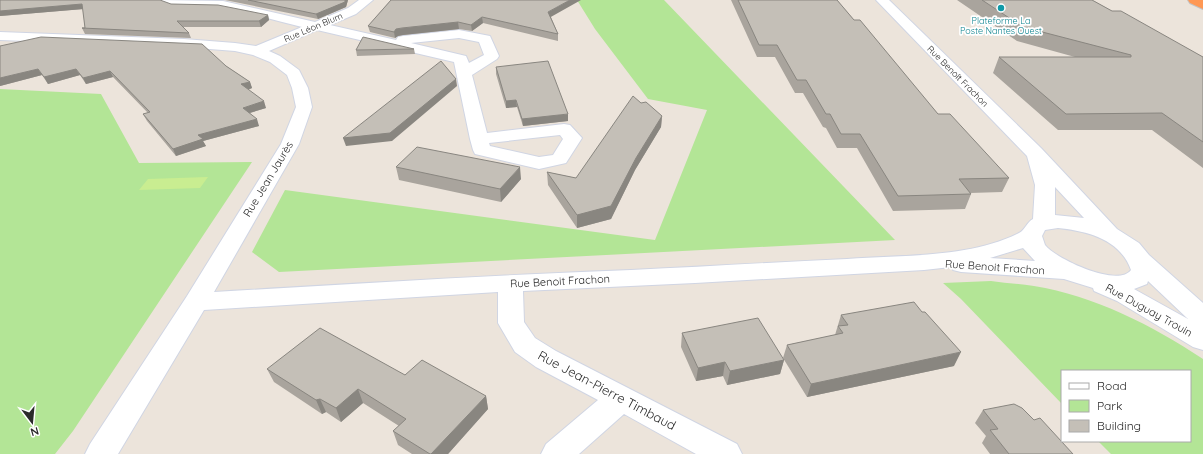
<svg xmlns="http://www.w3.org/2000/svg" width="1203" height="454" viewBox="0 0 1203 454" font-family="Quicksand,sans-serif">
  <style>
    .green { fill: #b3e596 }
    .pitch { fill: #c9ed91 }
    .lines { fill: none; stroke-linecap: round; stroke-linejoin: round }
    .minor-casing { stroke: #d0d5e3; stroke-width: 2 }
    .highway-casing { stroke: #c3c3c3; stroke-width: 2 }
    .minor { fill: #fff; fill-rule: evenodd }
    .highway { fill: #ff9854; fill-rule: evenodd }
    .wall { fill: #a9a49d }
    .shaded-wall { fill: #898680 }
    .building { fill: #c4bfb7; stroke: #898680 }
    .culture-dot { fill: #0f9aa8; stroke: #fff; stroke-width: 1.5 }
    .labels { text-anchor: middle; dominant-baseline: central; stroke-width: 3.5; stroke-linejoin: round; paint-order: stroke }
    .far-culture-label { font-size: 9px; fill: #0d838f; stroke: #fff }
    .far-street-label { font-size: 9px; fill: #2a2a2a; stroke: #fff }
    .street-label { font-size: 11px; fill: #2a2a2a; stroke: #fff }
    .near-street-label { font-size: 13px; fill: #2a2a2a; stroke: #fff }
  </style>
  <rect width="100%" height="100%" fill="#ece4db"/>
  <path class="green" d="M577,0H664L895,240L279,272L252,252L285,190L655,240L707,110L648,99L595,29Z
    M0,89L101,94L139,163L252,162L73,431L55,454H0Z
    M991,281C1005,283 1020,284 1034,286C1094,296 1152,325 1203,359V454H1111L1098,441H1190V371H1062V404L961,299L943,283Z"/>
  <path class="pitch" d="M208,177L200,188L139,190L148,179Z"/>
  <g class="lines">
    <defs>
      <path id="minor" d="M158,0L223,1L315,22L348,8L359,0H373L356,14L330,25L396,40L398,37L403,36L459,30L490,36L499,56L497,59L472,75L487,133L564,124L570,125L582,138L566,163L539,169L475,154L473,150L470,139L454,62L317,30L269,51L280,56L299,70L308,88L312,107L299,144L214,292C353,284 492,275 631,270C703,267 775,262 847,259C902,255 969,258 1019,233C1025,230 1027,222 1033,219L1035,185L1027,156L876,0H889L1041,148L1117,229L1139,243L1149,255L1203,303V350L1193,347L1117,301L1094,291L1093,288L1064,279L961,272L953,270L951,267L924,270L695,283L523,291L524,322L535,338L556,351L737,444L742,454H696L624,414L579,454H541L546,444L598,400L536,367L515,352L498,323V292L204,310L118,454H85L90,444L187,296L281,144L296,107L292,88L287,75L270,62L253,55L235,51L184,47L0,40V32L184,39L235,43L256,46L302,27C272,20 240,9 208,8C196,8 165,11 158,0ZM459,38L479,42L484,55L469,63L466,56L411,43ZM560,135L563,139L553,155L539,157L490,146L489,143ZM1055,187L1084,218L1055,215ZM1058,228C1087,231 1120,239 1131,270C1118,288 1056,259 1045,245C1044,242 1043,239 1042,236L1045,230ZM1023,248L1035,261L990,258ZM1148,281L1188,319L1134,289L1147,284Z"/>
      <path id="highway" d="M1188,0H1203V9L1190,3Z"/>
    </defs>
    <use href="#minor" class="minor-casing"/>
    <use href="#highway" class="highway-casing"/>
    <use href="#minor" class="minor"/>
    <use href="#highway" class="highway"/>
  </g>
  <path class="wall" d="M0,0L171,4L268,15L269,20L261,27H182L189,33L191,38L85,34L82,28H85L83,9L0,16Z
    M225,0H348L346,7L318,19Z
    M391,0L551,17L558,34V41L483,23L472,31L459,29L403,35L398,36L395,38L370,32L368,26Z
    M731,0H837L854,20L938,114L1009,178L1002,192L970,193L971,194L965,209L893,211L857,148H837L826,128L823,127L803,93H795L775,57H757Z
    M957,0H1092L1112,11L1203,57V168L1152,130H1058L993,73L999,57H1075L1017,41Z
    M0,46L226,66L250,82L252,88L248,90L266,108L250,113L259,126L203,141L206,146L176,156L147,121L143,114L148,113L113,77L86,84L80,75L48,84L42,75L0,86Z
    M414,49L415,54L357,56L356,50Z
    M496,67L568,121L523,126L517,107L506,108L496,74Z
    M662,116L661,127L635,170L611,219L577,228L548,185L547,172L576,178Z
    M396,167L521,179L501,202L399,180Z
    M841,315L954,366L807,397L783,358L787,345L835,335Z
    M682,333L784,360L780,374L727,385L723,376L696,381L681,347Z
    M267,369L405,375L486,396L488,409L448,454H412L398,445L393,431L399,426L363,403L341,422L326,412L322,414L274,382Z
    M983,410L1034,420L1073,454H990L982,443L986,436L975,423Z"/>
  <path class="shaded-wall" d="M345,0H348L346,7L318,19L316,14Z
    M570,0H581L549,18L548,12Z
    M82,4L84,9L0,16V11Z
    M268,15L269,20L261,27L259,21Z
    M482,17L483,23L472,31L471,25Z
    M458,22L459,29L403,35L398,36L395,38L394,32L396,29Z
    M38,69L42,75L0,86V78Z
    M76,69L80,75L48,84L44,77Z
    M110,71L113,77L86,84L83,78Z
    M456,79L457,86L392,141L346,146L343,138Z
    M250,82L252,88L244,91L241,84Z
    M516,100L517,107L506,108V101Z
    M264,101L266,108L246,114L243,108Z
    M568,114V121L523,126L522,119Z
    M662,116L661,127L635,170L611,219L577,228V215L636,158Z
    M257,119L259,126L203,141L206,146L176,156L173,149L198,135Z
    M520,167L521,179L501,202L500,189Z
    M961,352L954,366L807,397L811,384Z
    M784,360L780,374L727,385L730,371Z
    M725,362L723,376L696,381L698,368Z
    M358,389L363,403L341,422L336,408Z
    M486,396L488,409L448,454H431Z
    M320,399L326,412L322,414L316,400Z"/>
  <path class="building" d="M0,0H160L171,4L218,5L268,15L259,21H177L189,33L82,28H85L82,4L0,11Z
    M248,0H345V2L316,14Z
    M391,0H570L548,12L558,34L482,17L471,25L458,22L402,28L396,29L394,32L368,26Z
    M738,0H837L854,20H860L938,114H950L1009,178L959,179L971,194L898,196L860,134H841L830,114H826L806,80H797L777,45H759Z
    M982,0H1092L1112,11H1121L1203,57V142L1162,113L1066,114L999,57H1131V55L1023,27Z
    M41,37L202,44L226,66L250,82L241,84L264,101L243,108L257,119L198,135L203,139L173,149L143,114L150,112L110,71L83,78L76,69L44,77L38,69L0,78V46Z
    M363,37L414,49L356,50Z
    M441,61L456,79L390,133L343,138Z
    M548,61L568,114L522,119L516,100L506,101L496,67Z
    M633,96L641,103L646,102L662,116L636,158L611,206L577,215L547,172L576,178Z
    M417,147L520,167L500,189L396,167Z
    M914,302L922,312H925L961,352L811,384L787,345L843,333L838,326L848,325L841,315Z
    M758,318L784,360L730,371L725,362L698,368L682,333Z
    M320,328L405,375L422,360L486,396L431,454H430L393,431L406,419L358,389L336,408L320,399L316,400L267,369Z
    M1014,404L1022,408L1034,420L1040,418L1073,454H1009L990,430L998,429L983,410Z"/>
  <circle class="culture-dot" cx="1001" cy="8" r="4"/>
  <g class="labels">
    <g class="far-culture-label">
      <text x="1001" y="20">Plateforme La<tspan x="1001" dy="10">Poste Nantes Ouest</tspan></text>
    </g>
    <g class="far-street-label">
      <text transform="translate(313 27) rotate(-23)">Rue Léon Blum</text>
      <text transform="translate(958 76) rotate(45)">Rue Benoît Frachon</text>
    </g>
    <g class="street-label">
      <text transform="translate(268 179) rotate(-59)">Rue Jean Jaurès</text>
      <text transform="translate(995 267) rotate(4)">Rue Benoit Frachon</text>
      <text transform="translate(560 281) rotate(-3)">Rue Benoit Frachon</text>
      <text transform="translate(1149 310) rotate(29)">Rue Duguay Trouin</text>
    </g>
    <g class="near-street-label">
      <text transform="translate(607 390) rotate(28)">Rue Jean-Pierre Timbaud</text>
    </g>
  </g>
  <rect x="1061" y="370" width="130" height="72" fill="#ffffff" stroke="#aaaaaa"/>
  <rect x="1069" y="383" width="20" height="6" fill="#ffffff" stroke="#aaaaaa"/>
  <text x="1097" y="390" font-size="12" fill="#2a2a2a">Road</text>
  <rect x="1069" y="400" width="20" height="12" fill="#b3e596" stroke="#aaaaaa"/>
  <text x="1097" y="410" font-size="12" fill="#2a2a2a">Park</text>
  <rect x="1069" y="420" width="20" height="12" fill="#c4bfb7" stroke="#aaaaaa"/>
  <text x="1097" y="430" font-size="12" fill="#2a2a2a">Building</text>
  <g transform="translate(32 422) rotate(164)" stroke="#ffffff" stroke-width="3" paint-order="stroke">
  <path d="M0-3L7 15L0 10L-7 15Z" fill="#2a2a2a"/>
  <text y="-6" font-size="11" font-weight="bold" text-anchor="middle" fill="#2a2a2a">N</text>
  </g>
</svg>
